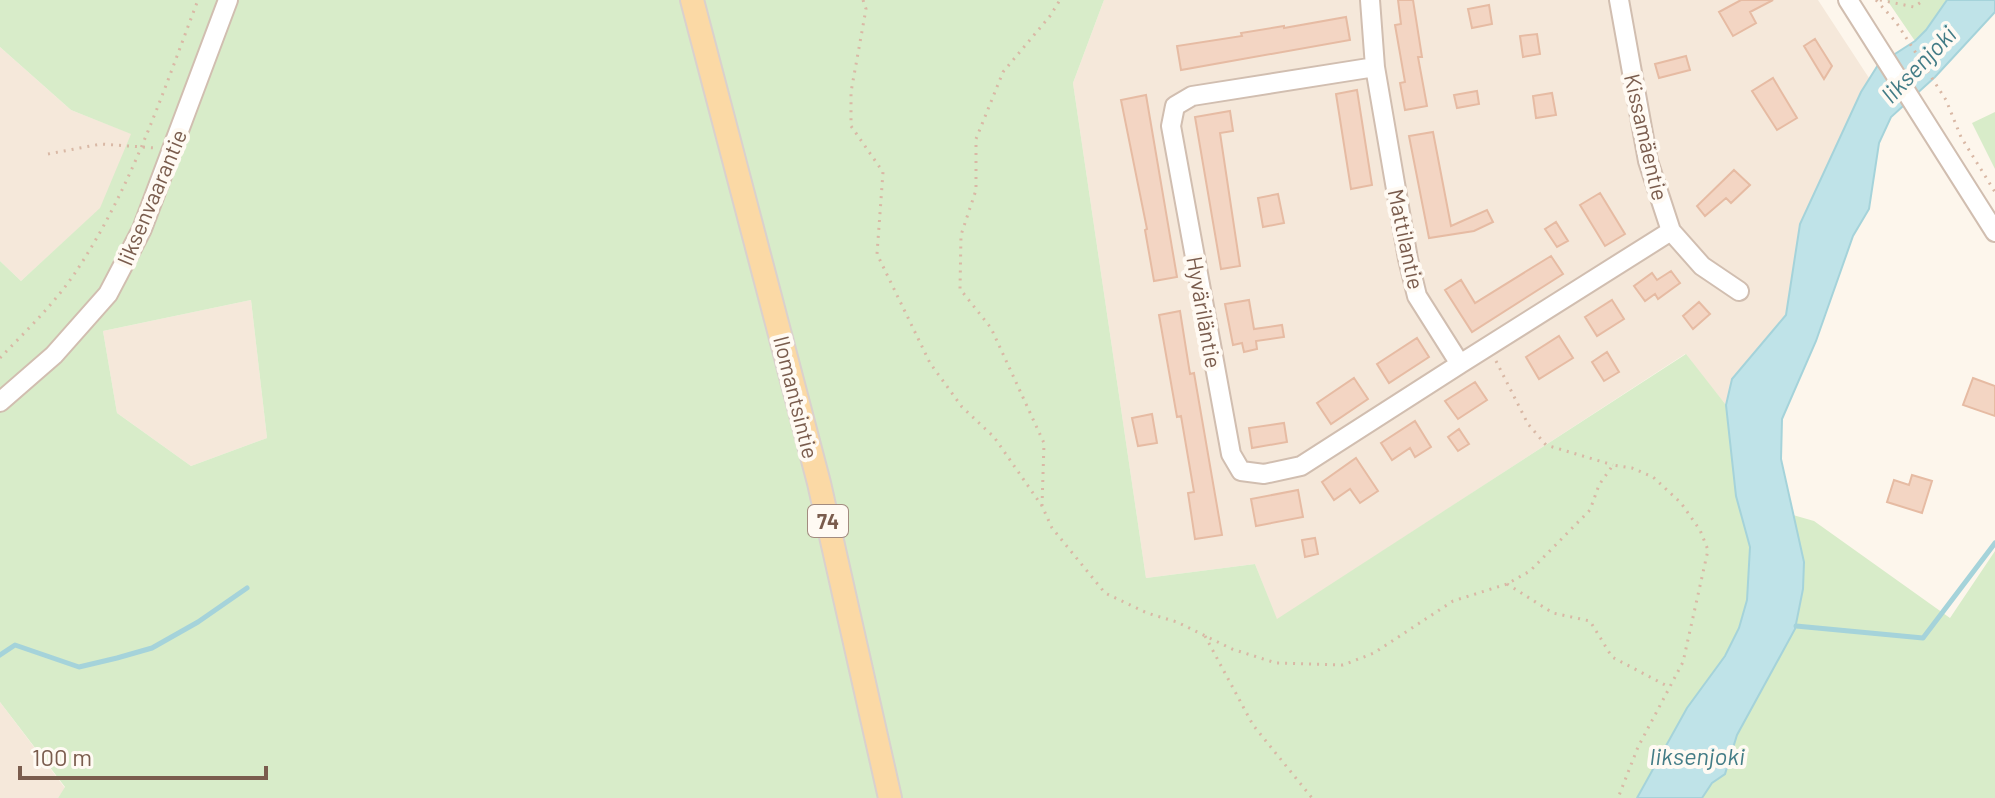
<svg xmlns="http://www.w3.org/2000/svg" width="1995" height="798" viewBox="0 0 1995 798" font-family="Barlow,sans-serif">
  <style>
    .residential { fill: #f5e8da }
    .green { fill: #d8ecc9; fill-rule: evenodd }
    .water { fill: #bfe3e8; stroke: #a5d3da; stroke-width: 2 }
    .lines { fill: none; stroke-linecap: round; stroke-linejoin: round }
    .stream { stroke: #a5d3da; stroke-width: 5 }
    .building { fill: #f3d5c3; stroke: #e6bba3; stroke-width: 2 }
    .minor-casing { stroke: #d1beb0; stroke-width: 22 }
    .major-casing { stroke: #dad1cd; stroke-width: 26 }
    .path { stroke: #d9b8a5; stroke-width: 3; stroke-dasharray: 2 6; stroke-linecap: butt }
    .minor { stroke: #fff; stroke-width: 18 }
    .major { stroke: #fbd9a5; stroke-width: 22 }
    .labels { text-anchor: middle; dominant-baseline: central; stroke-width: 8; stroke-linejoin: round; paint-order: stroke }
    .shield { fill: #fffaf3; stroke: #a28b7f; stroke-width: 2 }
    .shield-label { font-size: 20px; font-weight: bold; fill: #7a5c4d }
    .street-label { font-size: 22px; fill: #7a5c4d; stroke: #fffaf3 }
    .water-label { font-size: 24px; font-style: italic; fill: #437c86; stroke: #fffaf3 }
  </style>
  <rect width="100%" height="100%" fill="#fdf6ec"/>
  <path class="residential" d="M1104,0H1818L1869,78L1815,209L1789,317L1726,405L1685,354L1277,620L1255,564L1146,578L1073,83Z
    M0,47L71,110L132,134L101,208L21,281L0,261Z
    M251,300L267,438L191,466L117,413L103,331Z
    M0,702L65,788L58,798H0Z"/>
  <path class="green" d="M0,0H1104L1073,83L1146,578L1255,564L1277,619L1686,354L1726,405L1736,496L1750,547L1747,600L1739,628L1725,656L1687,708L1637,798H58L65,787L0,702V261L21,281L100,208L131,134L71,110L0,47ZM251,300L267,438L191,466L117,413L103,331Z
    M1887,0H1947L1926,30L1915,41Z
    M1995,112V169L1972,123Z
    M1793,515L1814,521L1950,618L1995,551V798H1700L1795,621L1803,590L1792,574Z"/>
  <path class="water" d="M1947,0H1995V12L1935,77L1891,117L1879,143L1869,209L1853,236L1816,341L1782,419L1781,459L1804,562L1803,589L1795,629L1737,735L1725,774L1712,783L1702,798H1637L1687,708L1725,656L1739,628L1747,600L1750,547L1736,496L1726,405L1732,379L1786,315L1800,224L1861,92L1878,65L1915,41L1926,30Z"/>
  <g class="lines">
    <path class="stream" d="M1796,626L1923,638L1995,543
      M0,655L15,645L79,667L117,658L152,648L198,622L247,588"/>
  </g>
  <path class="building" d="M1398,0H1413L1422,57H1418L1427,106L1405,110L1400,83L1405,82L1395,25L1401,24Z
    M1741,0H1773L1750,12L1756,23L1733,36L1719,12Z
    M1489,5L1492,24L1472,28L1468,9Z
    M1346,17L1350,40L1181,70L1177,46L1242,36L1241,33L1284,26V28Z
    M1537,34L1540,54L1523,57L1520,36Z
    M1815,39L1832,66L1824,79L1804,46Z
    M1686,56L1690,70L1659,78L1655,64Z
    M1773,78L1797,118L1777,130L1752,91Z
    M1357,90L1372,185L1351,189L1336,94Z
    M1477,91L1479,104L1457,108L1454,95Z
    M1552,93L1556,115L1536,118L1533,96Z
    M1146,95L1177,277L1154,281L1145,230L1147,229L1121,100Z
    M1230,111L1233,131L1220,133L1240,266L1221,269L1195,117Z
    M1433,132L1451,226L1487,210L1493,222L1474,231L1429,238L1409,136Z
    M1734,170L1750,185L1731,203L1726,198L1705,216L1697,206Z
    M1600,193L1625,234L1605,246L1580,205Z
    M1278,194L1284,223L1263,227L1258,198Z
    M1556,222L1568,241L1557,247L1545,229Z
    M1551,256L1563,274L1472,332L1445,290L1461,280L1475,303Z
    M1671,271L1680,283L1658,299L1655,294L1645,301L1634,286L1652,273L1657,280Z
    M1249,300L1254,329L1282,325L1284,337L1256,341L1257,349L1244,352L1242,343L1233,345L1225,304Z
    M1612,300L1624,319L1597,336L1585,317Z
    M1699,302L1710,314L1693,329L1683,316Z
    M1180,311L1190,374L1194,373L1222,535L1195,539L1188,493L1194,492L1181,416L1177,417L1159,315Z
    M1559,336L1573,358L1539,379L1526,357Z
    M1417,338L1429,357L1389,383L1377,364Z
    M1607,352L1619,372L1604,381L1592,362Z
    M1354,378L1368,399L1331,424L1317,403Z
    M1973,378L1995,386V416L1963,405Z
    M1475,382L1487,400L1458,419L1445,401Z
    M1152,414L1157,443L1138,446L1132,418Z
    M1415,421L1431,447L1415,457L1410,448L1392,460L1381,443Z
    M1284,423L1287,442L1252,448L1249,428Z
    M1459,429L1469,444L1458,451L1448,437Z
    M1356,458L1378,491L1360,503L1350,489L1334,500L1322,482Z
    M1912,475L1932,481L1922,513L1887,502L1894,480L1909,485Z
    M1298,490L1303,517L1256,526L1251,499Z
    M1315,538L1318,554L1305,557L1302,540Z"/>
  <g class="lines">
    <defs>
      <path id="minor" d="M1370,0L1375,67L1408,259L1417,296L1460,364L1671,231
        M1619,0L1648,161L1671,231L1702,266L1739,291
        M1848,0L1995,232
        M1375,67L1192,96L1175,106L1171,126L1231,454L1241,471L1264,474L1301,466L1460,364
        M0,402L54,355L108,294L142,229L228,0"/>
      <path id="major" d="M692,0L819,483L890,798"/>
    </defs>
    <use href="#minor" class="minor-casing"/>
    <use href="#major" class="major-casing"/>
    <path class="path" d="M863,0L866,9L851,92V126L883,172L877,254L930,363L962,407L994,437L1042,506L1052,528L1105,593L1147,613L1177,622L1232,649L1276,663L1343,665L1374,653L1453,601L1507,584L1530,571L1590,510L1599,485L1613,465L1632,468L1653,477L1681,503L1700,530L1708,550L1683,662L1638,747L1618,798
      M1876,0L1896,22L1946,100L1961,137L1995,192
      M1880,0L1914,7L1924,0
      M48,154L101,144L156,148
      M0,358C27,330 56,302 77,270C132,187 163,92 198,0
      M1496,361L1528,424L1546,445L1613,465
      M1042,506L1044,443L991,328L960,289L961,235L976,190V139L1003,72L1050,16L1060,0
      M1507,584L1553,613L1590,621L1612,657L1669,687
      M1205,636L1253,725L1312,798"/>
    <use href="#minor" class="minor"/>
    <use href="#major" class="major"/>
  </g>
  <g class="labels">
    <rect class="shield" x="808" y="505" width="40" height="32" rx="6"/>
    <g class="shield-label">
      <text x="828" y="521">74</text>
    </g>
    <g class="street-label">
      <text transform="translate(1647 137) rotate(77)">Kissamäentie</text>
      <text transform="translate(151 197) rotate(-67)">Iiksenvaarantie</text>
      <text transform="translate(1407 239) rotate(78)">Mattilantie</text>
      <text transform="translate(1205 312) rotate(80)">Hyväriläntie</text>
      <text transform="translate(797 397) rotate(76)">Ilomantsintie</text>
    </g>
    <g class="water-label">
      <text transform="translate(1918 64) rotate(-46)">Iiksenjoki</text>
      <text x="1697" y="755">Iiksenjoki</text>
    </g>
  </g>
  <path d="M20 766v12h246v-12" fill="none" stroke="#7a5c4d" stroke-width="4"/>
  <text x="32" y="766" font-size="24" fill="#7a5c4d" stroke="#fffaf3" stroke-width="6" paint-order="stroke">100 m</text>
</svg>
